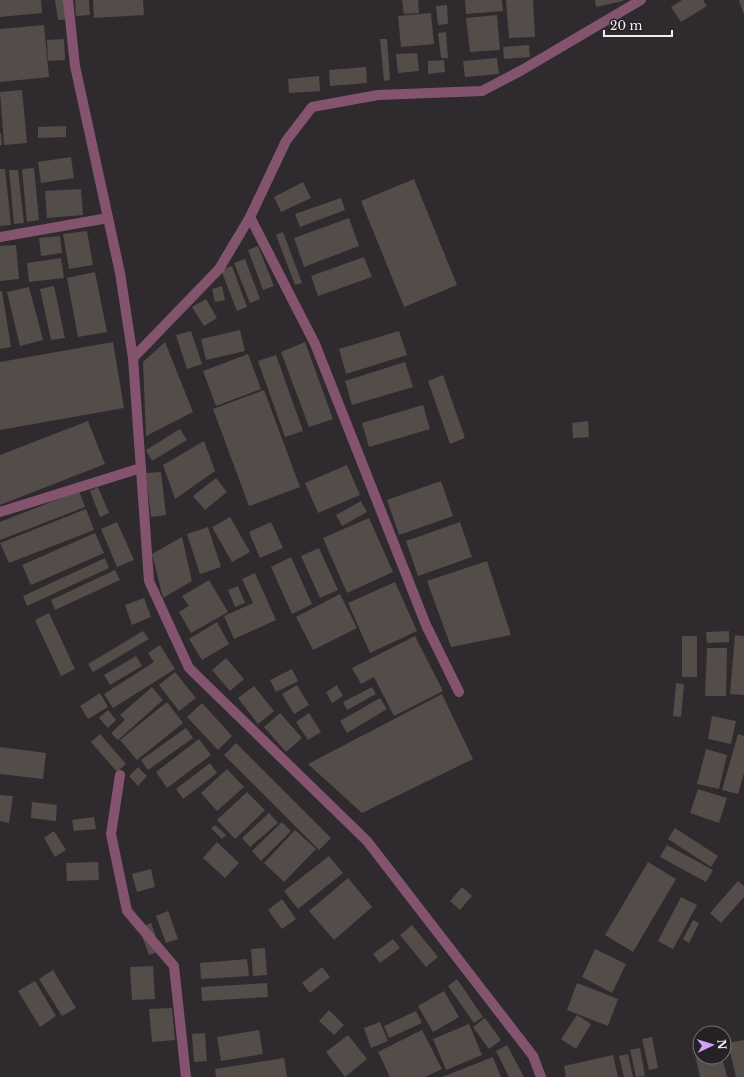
<svg xmlns="http://www.w3.org/2000/svg" width="744" height="1077" viewBox="0 0 744 1077" font-family="'Libre Baskerville',serif">
  <style>
    .building { fill: #534c49 }
    .lines { fill: none; stroke-linecap: round; stroke-linejoin: round }
    .lane { stroke: #84546f; stroke-width: 10 }
    .street { stroke: #84546f; stroke-width: 10 }
  </style>
  <rect width="100%" height="100%" fill="#2f2a2e"/>
  <path class="building" d="M0,0H41L42,13L0,17Z
    M55,0H65L68,19L58,20Z
    M75,0H89L90,15L76,16Z
    M93,0H143L144,15L94,18Z
    M402,0H418L419,13L404,14Z
    M465,0H502L503,11L466,14Z
    M506,0H533L535,37L509,38Z
    M595,0H623V1L596,7Z
    M682,0H703L707,6L681,22L671,7Z
    M739,0H744V15Z
    M447,5L448,24L438,25L436,6Z
    M431,13L434,44L401,47L398,16Z
    M497,15L500,50L470,52L466,18Z
    M44,25L49,77L0,82V29Z
    M446,32L448,58H441L438,33Z
    M64,39L65,60L48,61L47,40Z
    M380,39H387L390,80L384,81Z
    M529,45L530,57L504,59L503,47Z
    M417,53L419,71L398,73L396,54Z
    M497,58L499,74L465,77L463,61Z
    M444,60L445,72L428,74V61Z
    M366,67L367,83L330,86L329,70Z
    M319,76L320,91L289,93L288,79Z
    M22,90L27,143L4,145L0,92Z
    M66,126V137L38,138V127Z
    M0,133H1L2,145H0Z
    M71,157L74,178L41,183L38,162Z
    M34,168L39,220L27,222L22,169Z
    M0,169H5L11,225L0,226Z
    M9,170H18L24,223L14,224Z
    M414,179L457,285L404,307L361,201Z
    M303,182L311,198L281,212L274,197Z
    M81,189L83,215L47,218L45,191Z
    M341,198L345,210L300,227L295,214Z
    M349,218L359,246L304,267L294,238Z
    M87,231L93,265L69,269L63,234Z
    M283,232L302,283L295,285L276,235Z
    M60,236L62,253L41,256L39,238Z
    M16,245L19,279L0,281V246Z
    M258,246L274,286L263,290L248,250Z
    M364,257L372,277L318,296L311,276Z
    M61,258L64,278L29,282L27,263Z
    M245,259L260,299L250,303L234,263Z
    M232,266L247,307L237,311L221,270Z
    M95,272L107,332L78,337L67,278Z
    M54,286L65,338L51,340L40,289Z
    M222,286L225,300L215,302L212,289Z
    M29,287L43,340L20,346L7,292Z
    M0,291H2L11,347L0,349Z
    M206,299L217,318L204,326L192,307Z
    M240,330L245,351L206,360L201,339Z
    M191,331L202,364L187,369L176,335Z
    M399,331L407,355L346,374L339,349Z
    M113,342L124,408L0,430V362Z
    M165,342L193,412L146,436L143,362Z
    M305,342L333,419L309,427L281,352Z
    M248,354L261,389L216,406L203,371Z
    M276,355L303,431L285,437L258,361Z
    M405,362L413,387L352,405L345,381Z
    M443,375L465,438L450,444L428,381Z
    M264,390L300,487L249,506L213,409Z
    M423,405L430,429L369,447L362,423Z
    M88,421L105,464L0,505V455Z
    M588,421L589,437L573,438L572,423Z
    M180,429L187,440L152,461L146,450Z
    M204,441L215,471L175,499L163,465Z
    M347,465L360,495L318,513L305,483Z
    M161,472L166,515L151,517L146,473Z
    M216,478L227,492L205,510L193,496Z
    M441,481L453,516L399,535L387,500Z
    M98,487L109,513L100,517L90,491Z
    M79,491L85,507L0,540V522Z
    M361,501L367,512L342,526L336,515Z
    M86,509L94,530L9,563L0,543Z
    M230,517L250,552L232,562L212,527Z
    M369,518L393,572L347,593L323,538Z
    M117,522L134,560L117,567L101,529Z
    M271,522L283,548L260,558L249,532Z
    M460,522L472,557L418,576L406,541Z
    M208,527L221,567L200,574L187,534Z
    M95,533L104,553L31,585L22,565Z
    M182,537L192,581L163,598L152,554Z
    M319,548L338,590L320,598L301,556Z
    M291,557L312,604L292,614L271,567Z
    M105,558L109,568L27,606L23,596Z
    M487,561L511,635L451,647L427,581Z
    M115,570L120,580L55,610L51,600Z
    M255,573L276,620L234,639L224,616L253,603L242,579Z
    M209,580L228,612L191,633L179,612L189,606L182,596Z
    M395,582L417,631L370,653L348,603Z
    M238,586L245,603L235,607L228,590Z
    M340,594L357,628L313,650L296,617Z
    M144,598L151,617L132,625L125,605Z
    M49,613L75,669L61,676L35,620Z
    M217,622L229,644L202,660L189,639Z
    M143,631L149,639L93,672L88,664Z
    M729,631V642L707,643L706,632Z
    M735,635L744,636V695L730,694Z
    M415,636L443,691L394,716L374,677L361,684L352,668Z
    M682,636H697V677H682Z
    M160,645L175,669L113,708L104,694L154,662L148,653Z
    M707,648H727L726,696H705Z
    M136,656L142,666L110,685L104,675Z
    M226,658L244,679L230,691L212,670Z
    M292,669L298,681L276,692L270,680Z
    M175,672L196,698L179,711L159,685Z
    M676,683L684,684L681,717L673,716Z
    M297,685L309,705L294,714L282,694Z
    M337,685L343,696L332,703L326,692Z
    M254,686L274,711L258,724L238,698Z
    M152,687L163,700L118,740L111,733L125,720L120,715Z
    M372,687L376,694L347,710L343,702Z
    M100,693L108,707L88,719L80,706Z
    M442,694L473,759L362,813L308,764Z
    M380,698L387,709L347,733L340,721Z
    M167,702L183,723L137,760L120,740Z
    M202,703L232,736L218,750L187,717Z
    M108,710L116,720L108,728L99,718Z
    M280,713L302,738L286,752L264,727Z
    M309,713L321,732L308,740L296,722Z
    M712,716L736,721L731,744L708,739Z
    M186,728L193,738L148,770L141,760Z
    M100,734L126,764L117,772L91,742Z
    M738,734L744,736V773L738,794L722,790Z
    M199,739L211,755L167,788L156,772Z
    M236,743L331,838L319,850L224,755Z
    M0,747L46,753L43,779L0,774Z
    M706,749L727,755L719,789L697,784Z
    M210,763L217,773L183,799L176,789Z
    M138,767L147,776L138,786L129,776Z
    M227,769L244,787L217,811L201,793Z
    M698,789L727,798L719,823L690,813Z
    M247,792L265,810L235,839L217,820Z
    M0,795L13,796L9,823L0,821Z
    M32,802L57,805L56,821L31,818Z
    M269,813L278,823L250,847L242,838Z
    M94,817L96,829L74,831L72,820Z
    M282,822L291,831L261,861L252,851Z
    M215,825L226,835L222,839L211,828Z
    M675,828L718,856L711,867L668,839Z
    M295,830L316,849L284,882L264,863Z
    M54,831L66,850L55,857L44,838Z
    M217,842L239,863L225,878L203,858Z
    M667,845L713,870L706,882L660,857Z
    M329,856L343,873L298,909L284,891Z
    M98,862L99,880L67,881L66,863Z
    M648,862L676,879L633,952L605,935Z
    M151,869L155,887L137,892L132,874Z
    M348,878L372,907L334,940L309,911Z
    M738,881L744,886V897L721,923L710,913Z
    M462,887L472,896L460,910L450,901Z
    M681,897L697,905L673,949L658,941Z
    M282,899L296,919L282,929L268,910Z
    M168,911L178,939L166,943L156,916Z
    M693,920L699,923L689,943L683,939Z
    M151,923L161,951L149,955L139,928Z
    M412,925L438,957L426,967L400,935Z
    M393,939L400,948L380,963L373,954Z
    M265,948L267,975L253,976L251,949Z
    M595,949L626,964L612,993L582,977Z
    M247,959L249,976L201,979L200,963Z
    M153,966L155,999L132,1000L130,967Z
    M322,967L330,977L310,993L302,983Z
    M53,970L76,1008L62,1016L39,979Z
    M457,979L483,1017L474,1023L448,986Z
    M35,981L56,1016L40,1027L18,991Z
    M267,983L268,997L202,1001L201,987Z
    M577,983L618,999L608,1026L567,1010Z
    M444,991L459,1017L433,1032L418,1006Z
    M172,1008L175,1040L152,1042L149,1009Z
    M329,1010L344,1025L334,1035L319,1021Z
    M416,1011L422,1023L389,1038L384,1026Z
    M577,1015L591,1024L576,1049L561,1039Z
    M485,1018L501,1040L489,1049L473,1027Z
    M380,1022L388,1041L371,1048L364,1028Z
    M469,1024L482,1055L446,1070L433,1039Z
    M259,1030L263,1054L221,1061L217,1037Z
    M422,1030L442,1069L425,1077H390L378,1052Z
    M205,1033L207,1061L194,1062L192,1034Z
    M348,1035L367,1059L345,1077L326,1052Z
    M652,1037L658,1068L649,1070L642,1039Z
    M744,1040V1077H736L728,1043Z
    M507,1045L524,1077H509L496,1051Z
    M640,1048L645,1076L636,1077L630,1050Z
    M700,1048V1057H722L727,1077H700L694,1050Z
    M628,1054L633,1077H624L619,1056Z
    M613,1055L618,1077H566L564,1066Z
    M493,1057L501,1077H442Z
    M284,1058L287,1077H216L215,1069Z"/>
  <g class="lines">
    <path class="lane" d="M68,0L75,66L120,273L133,358
      M250,217L315,344L426,625L459,692"/>
    <path class="street" d="M0,237L108,218
      M0,512L141,468
      M120,775L111,834L127,911L174,966L186,1077
      M541,1077L533,1056L367,841L189,668L149,581L133,358L219,269L250,217L286,141L312,107L378,95L482,91L522,70L641,0"/>
  </g>
  <g transform="translate(712 1045) rotate(86)"><circle r="19" fill="#252024" stroke="#777276"/>
  <path d="M0-3L7 15L0 10L-7 15Z" fill="#d19dfe"/>
  <text y="-6" font-size="11" font-weight="bold" text-anchor="middle" fill="#f1edf0">N</text>
  </g>
  <path d="M604 30v6h68v-6" fill="none" stroke="#f1edf0" stroke-width="2"/>
  <text x="610" y="30" font-size="12" fill="#f1edf0" stroke="#252024" stroke-width="3" paint-order="stroke">20 m</text>
</svg>
